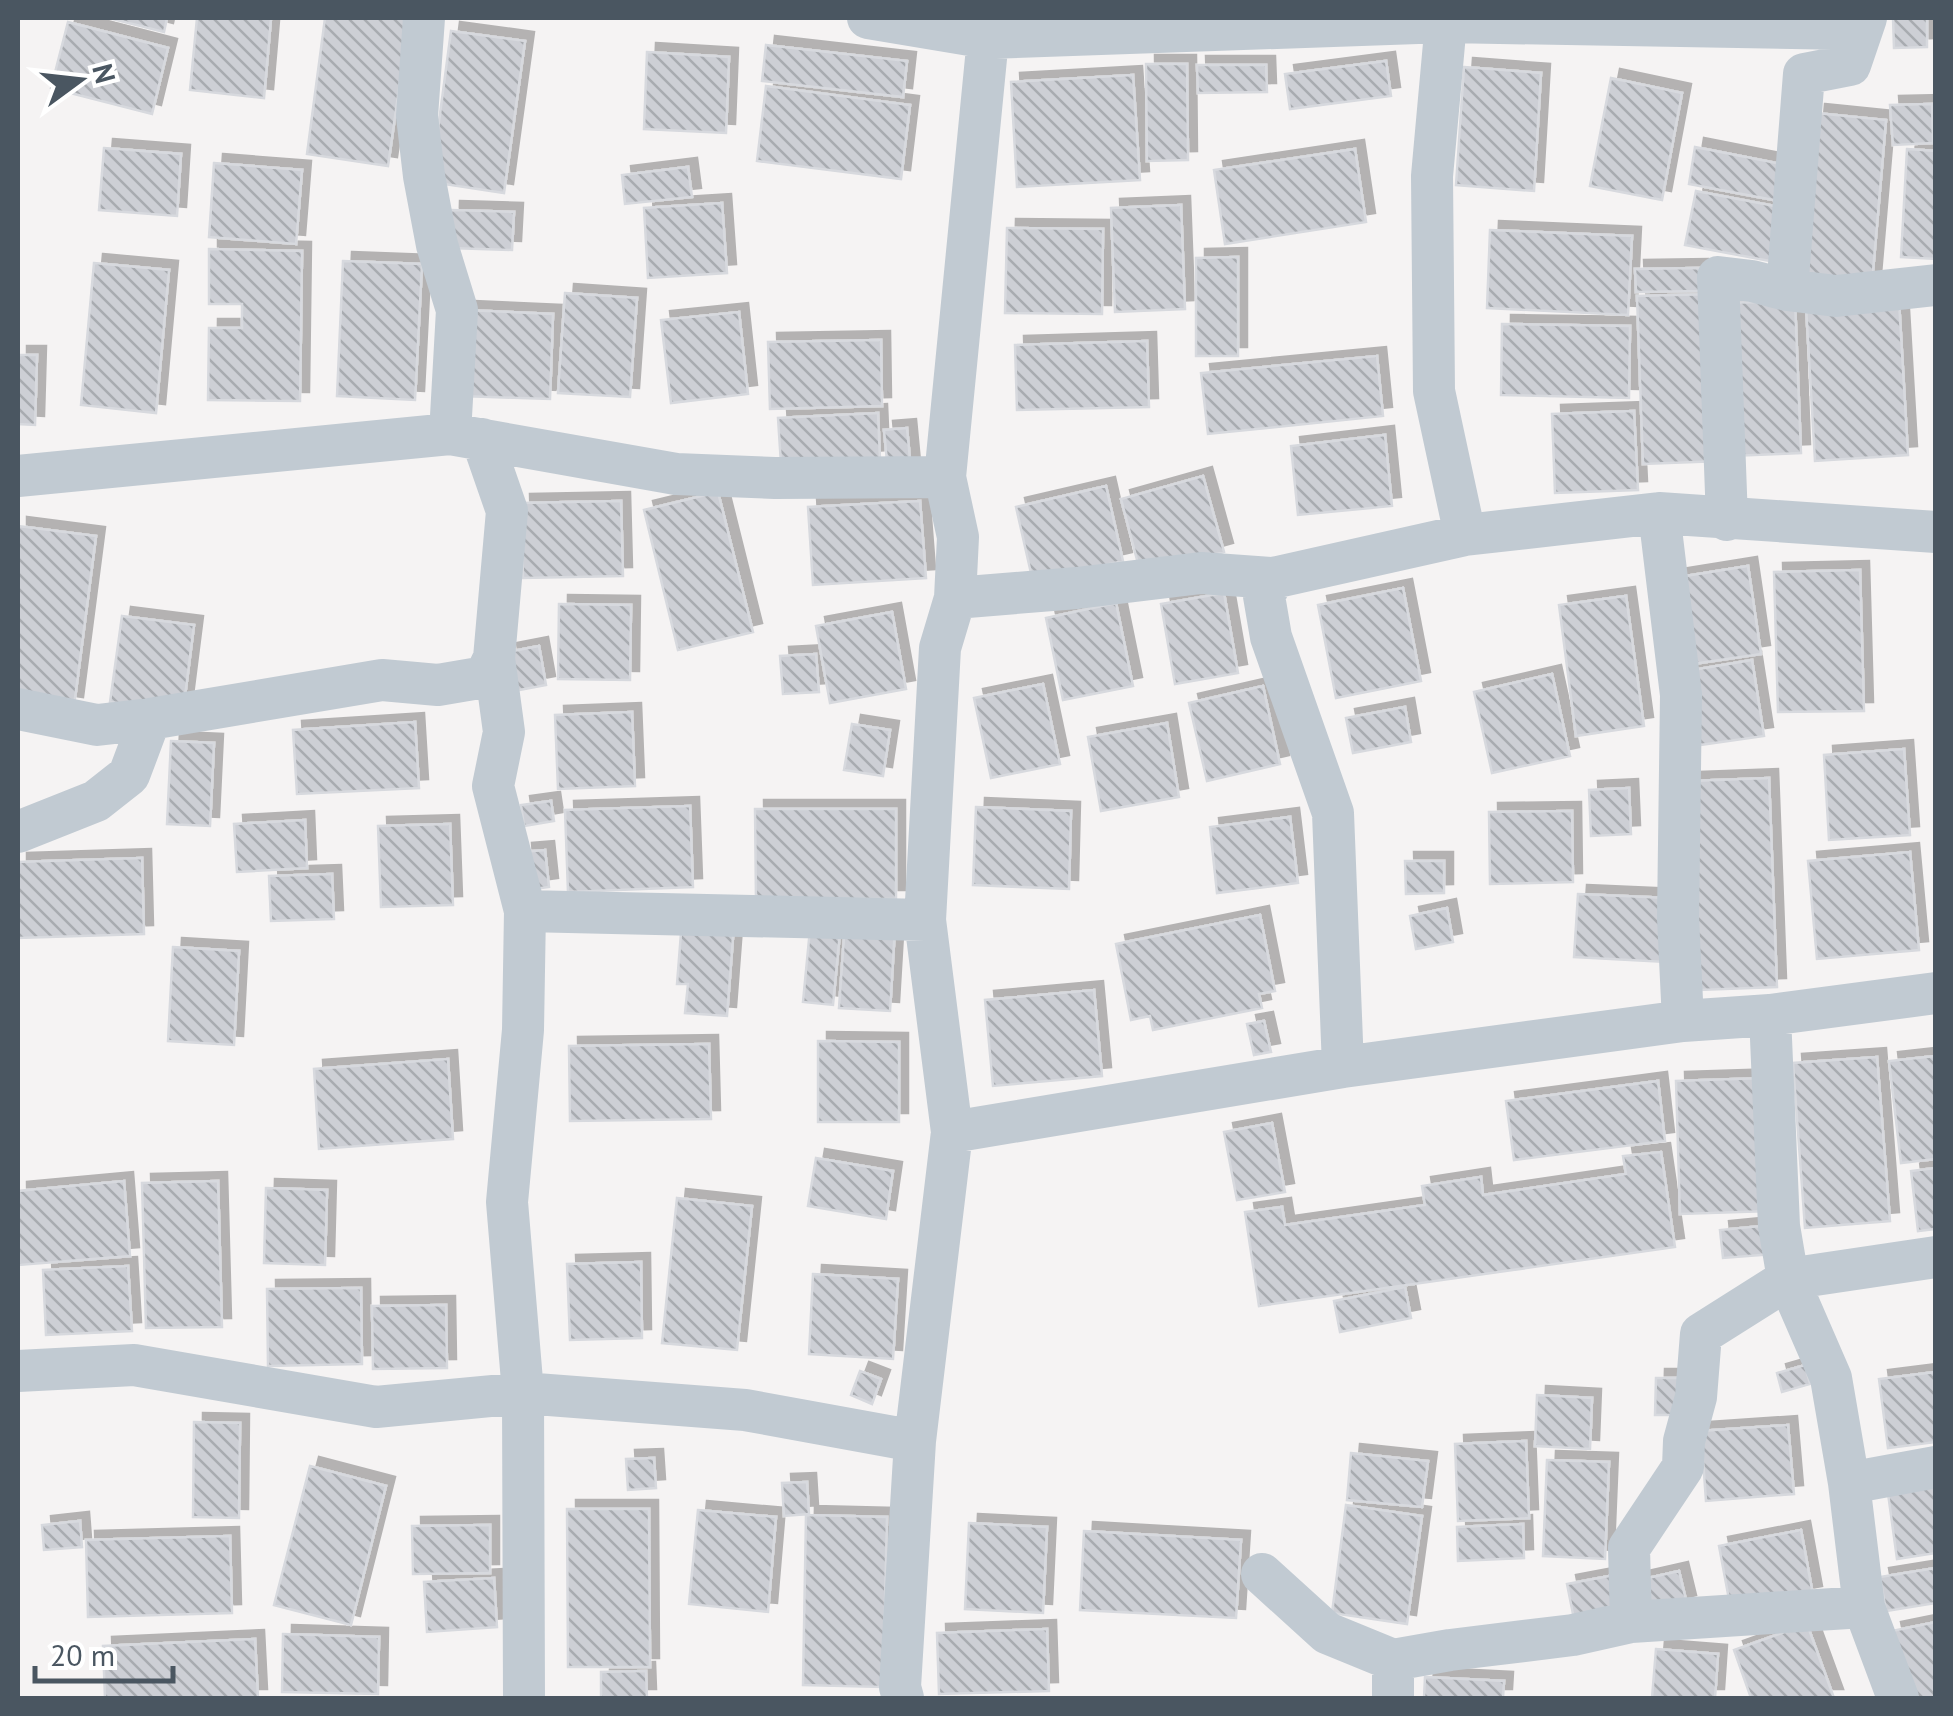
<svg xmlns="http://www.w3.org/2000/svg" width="1953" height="1716" viewBox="0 0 1953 1716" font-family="'PT Sans',sans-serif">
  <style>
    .building { fill: url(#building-back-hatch); stroke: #d7d9de; stroke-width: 2.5; filter: url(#shadow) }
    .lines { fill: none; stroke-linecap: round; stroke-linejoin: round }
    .street { stroke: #c1cad2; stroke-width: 42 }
  </style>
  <defs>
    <pattern id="building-back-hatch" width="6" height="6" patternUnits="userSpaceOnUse" patternTransform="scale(2.5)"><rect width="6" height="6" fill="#cdcfd5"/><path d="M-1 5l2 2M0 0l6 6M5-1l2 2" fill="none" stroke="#a8abb0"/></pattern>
    <filter id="shadow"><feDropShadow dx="9" dy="-9" stdDeviation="0" flood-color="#0004"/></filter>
  </defs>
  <rect width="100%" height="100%" fill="#f5f3f3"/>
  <path class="building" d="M109,18H167L164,32Z
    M197,18H271L264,98L190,90Z
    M325,18H409L388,166L307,154Z
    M1893,18H1927V47L1894,48Z
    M68,22L168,48L152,114L51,88Z
    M451,31L525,41L504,193L431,182Z
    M766,45L907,61L903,97L762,81Z
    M647,52L729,57L726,133L644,129Z
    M1386,61L1391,96L1290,109L1285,74Z
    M1146,64H1187L1188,160L1147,161Z
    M1197,65H1266L1267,92L1198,93Z
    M1464,67L1541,73L1534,191L1456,185Z
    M1133,75L1140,180L1017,187L1011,82Z
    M1611,78L1682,93L1662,200L1590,186Z
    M766,86L910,105L901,179L757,161Z
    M1932,104L1933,143L1893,145L1890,105Z
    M1816,113L1886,120L1872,283L1802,277Z
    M1695,147L1786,165L1779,201L1689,184Z
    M104,148L181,154L177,216L99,210Z
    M1355,149L1366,222L1225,244L1214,170Z
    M1907,149L1936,151V259L1901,257Z
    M214,163L302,170L296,244L209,237Z
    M688,167L692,197L625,204L622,175Z
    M1696,191L1780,207L1770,261L1685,245Z
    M722,203L727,273L648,278L644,208Z
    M1181,205L1185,309L1115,312L1111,208Z
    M451,210L514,212L512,250L450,248Z
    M1007,228L1103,229L1102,314L1005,313Z
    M1490,230L1632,236L1628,315L1487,308Z
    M209,249L302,251L300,401L208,400L209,328H242V304H209Z
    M1238,257V356H1196V258Z
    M343,261L422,264L415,400L337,396Z
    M94,263L169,270L156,413L81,405Z
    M1699,268L1700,291L1636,292L1635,269Z
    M565,293L637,298L630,397L558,393Z
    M1715,294L1721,461L1643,464L1637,296Z
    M1795,301L1801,453L1730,456L1723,303Z
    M1899,301L1908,455L1815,461L1806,306Z
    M465,310L553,314L550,399L462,396Z
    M739,312L748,394L671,403L661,320Z
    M1502,324L1630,326L1629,398L1501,395Z
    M881,340L882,406L770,409L768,342Z
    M1147,341L1149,407L1017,410L1015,345Z
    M18,355H37L35,425L18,424Z
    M1377,356L1383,416L1208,434L1201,373Z
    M1634,411L1638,490L1555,493L1552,414Z
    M878,413L880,459L781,464L778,418Z
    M907,428L911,470L888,472L884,430Z
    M1385,435L1392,506L1298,515L1291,446Z
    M1203,476L1224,552L1141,575L1121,499Z
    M1106,486L1123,561L1033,582L1016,507Z
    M718,492L753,632L678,650L644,510Z
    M621,501L623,576L523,578L521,503Z
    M920,501L926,578L813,585L808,507Z
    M18,526L96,536L74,706L18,698Z
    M1748,566L1761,654L1686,665L1673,578Z
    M1860,570L1864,711L1778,712L1774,572Z
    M1403,588L1421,681L1336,698L1318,605Z
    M1224,593L1238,673L1175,684L1161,604Z
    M1626,596L1644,726L1576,736L1559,605Z
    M1116,603L1133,686L1063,700L1046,618Z
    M559,604L631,605L630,680L558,679Z
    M892,612L906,689L830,703L816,626Z
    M122,616L194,625L183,712L110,702Z
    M539,646L546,685L514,691L508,652Z
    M816,654L819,692L783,694L780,656Z
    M1752,660L1764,736L1693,746L1681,672Z
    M1552,674L1570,756L1492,773L1474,692Z
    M1043,684L1060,764L991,778L974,698Z
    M1263,686L1280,764L1207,781L1189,703Z
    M1405,707L1411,742L1353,753L1346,718Z
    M632,712L635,786L558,789L555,715Z
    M415,722L419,788L297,794L293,730Z
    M1167,723L1179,797L1101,811L1088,737Z
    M852,724L890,730L883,776L844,770Z
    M171,741L214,743L210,826L167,824Z
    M1904,749L1910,835L1829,840L1824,755Z
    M1769,778L1777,987L1699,990L1691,781Z
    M1629,788L1631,834L1591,836L1589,790Z
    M551,801L554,821L524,826L521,805Z
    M690,806L693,887L568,892L565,810Z
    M976,807L1071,811L1069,889L973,885Z
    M755,809H896V899H756Z
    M1572,811L1573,882L1490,884L1489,812Z
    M1290,817L1298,883L1217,893L1210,827Z
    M305,820L307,868L237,872L234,824Z
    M450,824L453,905L381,907L378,826Z
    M545,850L549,887L526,890L523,852Z
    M1910,852L1919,950L1817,959L1808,861Z
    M142,858L144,934L18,938V862Z
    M1405,861H1444V893L1406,894Z
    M332,874L334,919L271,921L269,876Z
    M1578,894L1668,898L1666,962L1574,957Z
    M1447,908L1453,942L1416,949L1410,916Z
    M1260,915L1275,991L1259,994L1262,1008L1153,1030L1150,1016L1131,1020L1116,944Z
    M682,920L734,924L727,1016L685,1013L688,984H677Z
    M845,923L895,927L890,1011L839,1008Z
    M810,929L840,932L833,1005L803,1002Z
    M173,947L239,951L234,1045L168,1041Z
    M1094,990L1102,1076L993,1086L985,1000Z
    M1264,1021L1271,1052L1254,1055L1247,1024Z
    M818,1041L899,1042V1122H818Z
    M709,1044L711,1119L570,1121L569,1046Z
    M1936,1056V1159L1901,1163L1889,1061Z
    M1877,1057L1890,1221L1805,1228L1793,1063Z
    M448,1059L453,1139L319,1149L314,1069Z
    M1766,1078L1770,1211L1680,1214L1676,1081Z
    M1658,1081L1665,1141L1514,1160L1506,1101Z
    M1272,1123L1285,1192L1237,1200L1224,1132Z
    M1661,1152L1675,1247L1259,1306L1245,1212L1282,1207L1285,1225L1425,1205L1422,1186L1481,1177L1483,1195L1626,1174L1623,1156Z
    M816,1158L893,1171L886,1219L808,1206Z
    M1936,1168V1229L1918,1231L1911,1171Z
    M124,1181L130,1256L19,1265L18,1191Z
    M218,1181L222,1327L146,1328L142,1183Z
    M266,1188L327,1190L325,1265L264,1263Z
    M677,1198L752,1206L737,1350L662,1343Z
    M1771,1225L1773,1254L1723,1258L1720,1230Z
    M641,1262L642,1338L570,1340L567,1264Z
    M128,1266L132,1331L46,1335L43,1270Z
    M813,1274L898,1279L893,1359L809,1354Z
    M1405,1287L1411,1318L1340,1332L1334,1301Z
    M361,1288L362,1364L268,1366L267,1289Z
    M446,1305L447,1368L373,1369L372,1306Z
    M1805,1365L1810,1384L1782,1392L1777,1373Z
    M860,1371L881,1379L872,1404L851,1395Z
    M1936,1372V1442L1888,1448L1879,1379Z
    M1656,1378H1685L1684,1415H1655Z
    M1537,1395L1592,1398L1590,1449L1535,1446Z
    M194,1422L240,1423L239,1518L193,1517Z
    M1788,1425L1794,1494L1706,1501L1701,1431Z
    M1526,1441L1529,1518L1458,1521L1455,1444Z
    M1351,1453L1428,1461L1422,1507L1347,1500Z
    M654,1458L656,1488L628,1490L626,1459Z
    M1547,1460L1609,1462L1605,1559L1543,1556Z
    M310,1466L386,1486L351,1625L274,1605Z
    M1936,1480V1553L1897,1559L1887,1486Z
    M807,1482L809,1514L784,1516L782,1483Z
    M1346,1505L1422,1516L1407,1624L1332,1613Z
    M567,1509H649L650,1667H568Z
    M698,1510L776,1517L768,1612L689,1604Z
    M806,1515L887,1517L883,1687L803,1685Z
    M80,1521L82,1547L44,1550L42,1525Z
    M969,1523L1047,1527L1043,1613L965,1609Z
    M1523,1524L1524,1558L1458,1561L1457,1527Z
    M490,1525V1573L413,1574L412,1526Z
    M1801,1530L1813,1595L1731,1610L1719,1546Z
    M1084,1531L1241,1540L1236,1618L1080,1610Z
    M230,1536L232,1613L88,1617L86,1540Z
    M1936,1568V1603L1886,1611L1880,1577Z
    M1679,1571L1687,1604L1642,1615L1635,1581Z
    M1620,1574L1628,1619L1576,1629L1567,1584Z
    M494,1578L497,1627L427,1632L424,1582Z
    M1936,1622V1698H1906L1892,1631Z
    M1807,1624L1834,1698H1751L1734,1650Z
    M1047,1629L1049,1691L939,1694L937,1633Z
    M283,1634L379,1637L378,1694L282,1692Z
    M255,1639L258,1698H105L103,1646Z
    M1656,1649L1718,1654L1715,1698H1652Z
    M646,1671L647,1698H601V1672Z
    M1425,1677L1504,1681L1503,1698H1424Z"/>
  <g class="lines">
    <path class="street" d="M424,18L417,116L424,176L437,245L457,310L450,434
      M868,18L988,38L1446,22L1846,29L1863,26
      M1446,22L1432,176L1434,391L1465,535
      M1787,290L1836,296L1936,285
      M482,439L507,511L494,658L504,732L493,786L525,911L523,1030L507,1202L523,1393L524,1698
      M18,476L450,434L676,474L775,478L945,477
      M1659,513L1681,695L1678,918L1683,1021
      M1727,520L1718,277L1752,281L1787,290L1804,74L1850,65L1866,18
      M1273,578L1264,596L1271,637L1333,813L1343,1067
      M955,598L1077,588L1201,573L1273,578L1465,535L1659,513L1936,532
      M18,709L97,725L150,719L382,680L438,685L485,677L494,658
      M18,832L96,801L129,775L150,719
      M525,911L925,920
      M1770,1015L1779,1226L1788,1279L1831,1378L1849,1483L1864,1607L1898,1698
      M952,1132L1343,1067L1683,1021L1770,1015L1936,993
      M18,1371L134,1365L376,1407L523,1393L745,1410L915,1441
      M1849,1483L1936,1467
      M1262,1574L1327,1633L1393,1660L1450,1650L1573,1635L1631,1622L1864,1607
      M1631,1622L1629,1548L1683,1467L1684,1441L1696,1397L1701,1334L1788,1279L1936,1257
      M1393,1660V1698
      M903,1698L900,1687L915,1441L952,1132L925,920L940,648L955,598L958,537L945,477L988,38"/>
  </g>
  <rect width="1953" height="1716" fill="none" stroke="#4a5661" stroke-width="40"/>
  <g transform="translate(80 80) rotate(75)" stroke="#ffffff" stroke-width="8" paint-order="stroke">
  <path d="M0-8L18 38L0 25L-18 38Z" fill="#4a5661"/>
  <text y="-15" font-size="28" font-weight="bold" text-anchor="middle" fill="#4a5661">N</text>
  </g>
  <path d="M35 1666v15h138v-15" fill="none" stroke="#4a5661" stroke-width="5"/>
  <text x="50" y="1666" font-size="30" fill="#4a5661" stroke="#ffffff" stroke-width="8" paint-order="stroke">20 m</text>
</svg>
